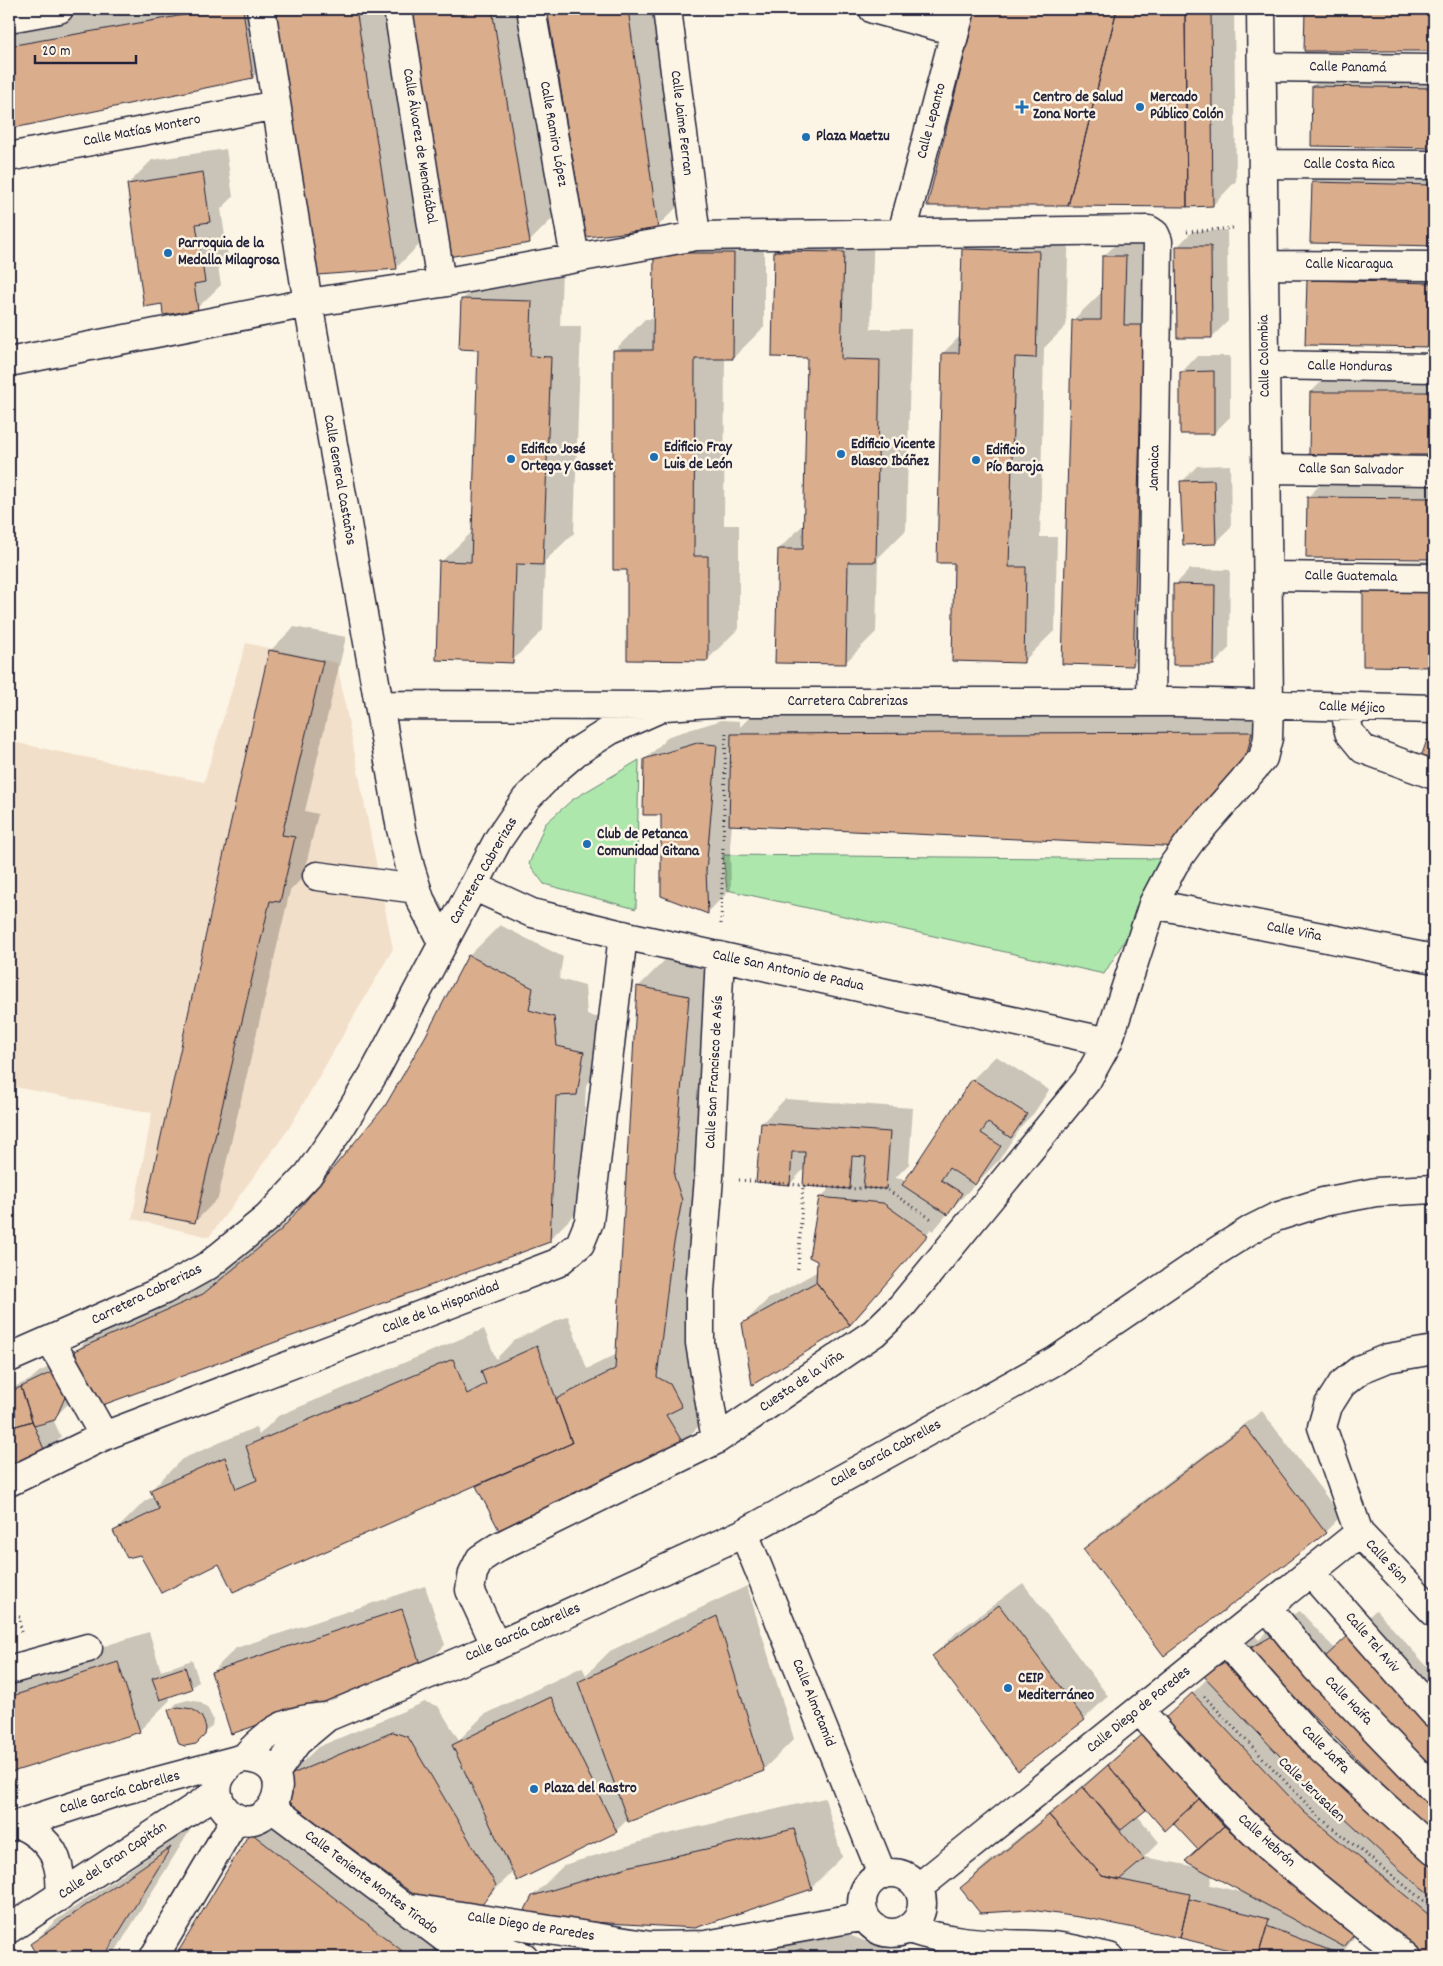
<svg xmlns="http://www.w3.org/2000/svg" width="1443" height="1966" viewBox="0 0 1443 1966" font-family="Dekko,sans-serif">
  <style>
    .built { fill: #f2dfca }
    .green { fill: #ade7ac; stroke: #688474 }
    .shadow { fill: #0003; fill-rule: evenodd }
    .building { fill: #daad8c; stroke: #22223b }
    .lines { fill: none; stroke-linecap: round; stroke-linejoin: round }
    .minor-casing { stroke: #22223b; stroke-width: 31 }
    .major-casing { stroke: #22223b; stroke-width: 31 }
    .path { stroke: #22223b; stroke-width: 3; stroke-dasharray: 1 4; stroke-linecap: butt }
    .minor { stroke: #fcf5e5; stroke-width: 28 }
    .major { stroke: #fcf5e5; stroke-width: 28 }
    .poi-dot { fill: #1f6fb2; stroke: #fcf5e5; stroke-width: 2 }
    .labels { text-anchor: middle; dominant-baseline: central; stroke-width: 5; stroke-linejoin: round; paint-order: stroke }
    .street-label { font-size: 15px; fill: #22223b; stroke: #fcf5e5 }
    .poi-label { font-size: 15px; font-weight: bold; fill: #22223b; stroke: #fcf5e5; text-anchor: start }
  </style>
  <rect width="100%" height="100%" fill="#fcf5e5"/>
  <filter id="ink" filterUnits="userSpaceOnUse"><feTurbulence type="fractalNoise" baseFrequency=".02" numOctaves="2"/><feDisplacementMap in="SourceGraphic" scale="10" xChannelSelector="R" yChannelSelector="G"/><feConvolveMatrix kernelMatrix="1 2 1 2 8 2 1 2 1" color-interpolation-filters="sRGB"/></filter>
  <g filter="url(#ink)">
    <path class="built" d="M246,643L337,663L393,949L288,1130L209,1237L132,1219L152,1113L9,1086V759L13,742L204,782Z"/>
    <path class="green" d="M639,760L636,909L544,884L529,864L545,824L572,800Z
      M723,855L1174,859L1104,974L727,890Z"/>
    <path class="shadow" d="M78,9H392L427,237L396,268L281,48L253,77L9,128V21Z
      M408,9H527L560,211L529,242Z
      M549,9H663L688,196L657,227L587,235Z
      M977,9H1234L1236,181L1213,205H929Z
      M1306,9H1434V50L1306,49Z
      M1344,55L1434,57V147L1312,145L1313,86Z
      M226,149L233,197L221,209L228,257L218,267L221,285L197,308L163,302L128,184L152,160Z
      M1344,151L1434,153V245L1311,242L1313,182Z
      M994,219L1069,221L1066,326L1044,348L1040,537H1057L1055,630L1024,661L943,353L961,335L963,250Z
      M806,220L874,221L871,329H911L906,530L878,558L876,632L845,663L779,549L804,524L808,356L775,251Z
      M764,222V327L733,358H725L724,525H739V628L708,659L629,569L615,350L645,319H655V253Z
      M1135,225L1157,226L1155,295H1173L1164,634L1133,665L1073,320L1103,291L1104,256Z
      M1227,230L1228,321L1212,337L1177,247L1193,231Z
      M1339,250L1434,252V346L1307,344L1308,281Z
      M493,269L562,271L560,326H581L574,533L545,561L543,630L512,661L441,562L473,531L479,349L462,300Z
      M1197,356H1230V417L1214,433L1182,372Z
      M1342,361L1434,362V454H1311V392Z
      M1230,465L1231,527L1216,543L1182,482L1197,466Z
      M1339,466L1434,467V557L1308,556V497Z
      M1396,561H1434V666L1364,665L1365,592Z
      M1190,569L1230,570L1229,648L1214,664L1175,585Z
      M294,627L346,637L305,811L318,814L303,877L290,891L218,1198L195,1222L270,651Z
      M1282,701L1213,815L732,824L730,846L731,889L707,913L662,813L645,760L669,736L722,720L740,721V727L764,703Z
      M1434,734V760L1422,756L1428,740Z
      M500,925L563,957L559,979L585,986L587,1015L614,1021L607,1063L586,1085L580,1209L549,1240L76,1351L107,1321L235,1263L299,1212L386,1107L426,1038L469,956Z
      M669,956L719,965L701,1227L714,1411L683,1442L500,1528L477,1484L220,1562L140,1553L114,1532L145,1501L154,1496L151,1490L182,1459L256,1427L259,1435L278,1416L484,1329L496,1359L514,1340L568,1316L587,1369L617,1354L638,987Z
      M996,1056L1049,1090L1034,1113L1022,1125L999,1160L950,1210H951L872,1302L933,1231L931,1229L865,1307H867L850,1324L744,1323L767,1300L818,1271L820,1198L831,1187L805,1168L790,1184L762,1123L785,1099L913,1108L909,1164L895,1178L907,1180L973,1079Z
      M72,1356L70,1402L53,1419L61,1437L45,1453L30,1460L9,1464V1389L30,1380L39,1372Z
      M1262,1411L1341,1516L1325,1532L1164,1654L1085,1549L1101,1533Z
      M1023,1583L1108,1696L1084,1719L933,1656L957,1632Z
      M425,1586L445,1645L421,1669L212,1672L236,1648Z
      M747,1586L794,1739L763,1770L628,1819L616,1831L514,1871L482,1903L286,1778L318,1747L425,1702L438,1706L459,1740L484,1715L582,1667L586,1675L610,1651Z
      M9,1590H12L15,1608L9,1614Z
      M1376,1610L1434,1674V1957H1430L1374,1914L1352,1938H1354L1339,1957H1262L1180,1936L961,1888L985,1865L1074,1793L1160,1719L1240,1810L1247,1804L1165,1720L1208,1678L1204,1674L1227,1651L1255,1636L1259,1640L1272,1627L1300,1611L1335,1649ZM1146,1808L1174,1821L1199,1849L1197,1867L1144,1857L1159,1842L1137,1815ZM1212,1875L1245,1893L1210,1885Z
      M149,1632L161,1671L192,1660L199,1681L191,1688L169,1696L170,1700L139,1731L9,1772V1676Z
      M188,1700L200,1702L208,1709L213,1719L212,1726L195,1743L169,1711L177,1703Z
      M825,1798L842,1857L811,1888L533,1896L564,1865L663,1835Z
      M282,1802L479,1957H177L251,1833Z
      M192,1827L112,1957H39L32,1944L56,1920Z
      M9,1838L14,1852L9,1857Z
      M826,1926L906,1957H746Z
      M1390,1932L1422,1957H1365Z"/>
    <path class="building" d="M218,9H243L253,78L9,129V46Z
      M273,9H356L397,269L318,275Z
      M407,9H492L530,243L448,257Z
      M547,9H628L658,229L586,237Z
      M976,9H1117L1068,206H927Z
      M1117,9H1185L1187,207L1068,206Z
      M1185,9H1211L1213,206L1187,207Z
      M1305,9H1434V51H1304Z
      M1312,86L1434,88V148L1311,146Z
      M203,172L210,222L196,224L205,282L194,284L198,310L163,315L162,304L144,307L127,184Z
      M1312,182L1434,185V246L1310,243Z
      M1176,246H1211L1212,338H1177Z
      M962,249L1039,251L1036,358L1015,357L1009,567H1026L1024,663L952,661L954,563H937L942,353H959Z
      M774,251L844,252L841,359L880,360L876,562H848L846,664L775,663L778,549H803L807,358L772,357Z
      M654,253H734L733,359H695L694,556H708V661L627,660V570H613V350H653Z
      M1102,256H1126L1124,325H1143L1133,666L1062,664L1072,320H1101Z
      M1307,280L1434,283V347L1305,345Z
      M461,299L532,301L530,356L551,357L543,565L516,564L513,663L436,660L439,561L471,562L478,350L459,349Z
      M1214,371V434H1180V372Z
      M1310,392H1434V455H1309Z
      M1214,480L1216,544L1183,545L1180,481Z
      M1307,497L1434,498V559L1306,558Z
      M1173,584L1215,585L1214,665H1173Z
      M1363,591L1434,592V667L1363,666Z
      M269,650L323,661L282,835L295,837L280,902L270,901L195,1223L144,1213Z
      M1252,732L1244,767L1182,847L729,825L731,734Z
      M1427,740H1434V762L1421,757Z
      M697,743L717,745L706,871L708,914L661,896V815H643L644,759Z
      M468,955L533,988L529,1010L554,1017L557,1046L584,1052L577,1095L556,1096L550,1242L100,1406L74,1351L203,1294L282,1229L385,1106L425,1037Z
      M637,986L689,996L674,1176L682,1200L671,1259L657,1377L670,1384L682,1407L666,1415L683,1443L499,1530L476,1486L572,1443L556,1399L615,1369Z
      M972,1079L1027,1114L1011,1138L988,1123L981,1133L1001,1146L975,1185L949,1168L941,1180L962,1193L948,1215L902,1185Z
      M761,1123L890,1132L886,1189L863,1188L866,1157L852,1156L850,1189L803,1186L805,1152H792L790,1185L756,1182Z
      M819,1197L883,1203L928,1235L850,1325L816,1282L817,1261L809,1257Z
      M816,1282L850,1325L752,1385L742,1323Z
      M537,1346L572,1443L233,1592L219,1564L161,1593L140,1555L127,1558L113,1531L159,1509L150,1490L225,1457L236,1489L257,1480L246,1446L453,1359L467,1394L486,1384L481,1371Z
      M56,1370L66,1395L55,1420L34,1426L21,1387Z
      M21,1387L32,1421L13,1427L9,1416V1392Z
      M32,1421L46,1454L31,1461L9,1465V1435L10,1434L9,1428Z
      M1245,1426L1326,1533L1164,1656L1083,1549Z
      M999,1605L1085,1720L1018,1771L932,1656Z
      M402,1609L422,1670L231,1734L211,1672Z
      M717,1616L764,1771L628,1822L578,1682Z
      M1352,1632L1434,1726V1777L1323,1659Z
      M1276,1634L1434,1801V1835L1247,1650Z
      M1231,1659L1434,1861V1898L1399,1869L1299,1776L1202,1674Z
      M118,1662L140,1732L9,1773V1697Z
      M185,1667L192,1689L160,1700L152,1678Z
      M1192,1693L1304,1812L1434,1919V1957H1428L1386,1925L1278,1837L1163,1720Z
      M551,1697L617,1832L517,1881L452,1745Z
      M179,1707L192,1709L201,1716L204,1722L206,1728L205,1735L196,1744L185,1746L179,1744L168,1710Z
      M393,1732L408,1737L496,1885L482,1905L424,1902L282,1797L285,1777Z
      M1143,1734L1199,1799L1165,1831L1108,1765Z
      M1108,1765L1146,1810L1121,1830L1083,1787Z
      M1083,1787L1144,1859L1119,1880L1102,1876L1049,1815Z
      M1199,1799L1224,1826L1198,1850L1173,1823Z
      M1049,1815L1102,1876L1190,1894L1180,1938L1092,1919L1031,1910L980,1913L960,1888Z
      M1224,1826L1357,1931L1344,1947L1185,1861Z
      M794,1829L812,1889L695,1928L521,1918L532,1896L631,1866Z
      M250,1832L410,1957H175Z
      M171,1847L104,1957H38L30,1944Z
      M1189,1899L1269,1919L1258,1957L1180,1938Z
      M1267,1926L1339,1954L1337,1957H1258Z
      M801,1949L822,1957H780Z"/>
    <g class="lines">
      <defs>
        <path id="minor" d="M261,9L308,303L401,829L410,867L420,899L443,944
          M398,9L441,283
          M531,9L575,258
          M667,9L696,236
          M873,9L955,31
          M9,18L59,9
          M1262,67L1434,69
          M9,157L276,105
          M1263,164L1434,165
          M902,233L961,9
          M1264,265L1434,266
          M9,362L308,303L441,283L696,236L1149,230L1155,234L1158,241L1151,702
          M1266,365L1434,368
          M1267,469L1434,471
          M1268,576L1434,578
          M379,705L656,706
          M1345,707L1349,732L1363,749L1434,775
          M317,876L417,889
          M473,886L532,913L623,935L1108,1042
          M1153,904L1434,959
          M50,1340L104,1436
          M1434,1350L1388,1358L1361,1369L1342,1384L1328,1406L1322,1427L1359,1533L1434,1612
          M9,1358L164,1290L209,1265L268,1217L308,1175L341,1127L373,1075L498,840L526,799L554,771L576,752L611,730L665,706L727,702H1176L1434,709
          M716,1440L700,1343V1291L709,1177L720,956
          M9,1482L104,1436L557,1263L580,1244L589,1222L623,935
          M744,1533L882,1874
          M1310,1572L1434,1713
          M1267,1607L1316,1668L1434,1790
          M1225,1641L1319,1747L1434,1851
          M496,1646L470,1590L473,1573L480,1559L498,1547L716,1440L874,1333L901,1307L1087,1080L1108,1042L1153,904L1174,864L1192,839L1263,758L1268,738L1269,704L1261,9
          M9,1670L88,1648
          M1139,1710C1180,1755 1220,1802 1265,1843C1310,1883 1358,1921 1406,1957
          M272,1808L470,1957
          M862 1903a30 30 0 1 1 60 0a30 30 0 1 1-60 0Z
          M919,1887L1359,1533
          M404,1907L651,1946L706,1945L865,1916
          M451,1929L475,1941L524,1957
          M909,1929C959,1946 1001,1943 1052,1946C1071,1947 1090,1954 1109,1957
          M154,1957L236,1818"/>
        <path id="major" d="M244,1758C270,1729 286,1720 325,1717
          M275,1773L297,1742L327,1717L496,1646L744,1533L1055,1361L1217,1251L1252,1229L1276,1217L1323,1202L1376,1192L1434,1189
          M19,1824C52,1840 63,1860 60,1897
          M9,1827L117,1792L244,1758C305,1761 272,1840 233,1816C225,1811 220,1804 218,1795C215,1781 223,1771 233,1762
          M9,1929L217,1793"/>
      </defs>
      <use href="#minor" class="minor-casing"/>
      <use href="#major" class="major-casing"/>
      <path class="path" d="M1187,232L1233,228
        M721,924L726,732
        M739,1180L850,1189L863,1188L886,1189L933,1220
        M798,1269L803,1186
        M9,1616L20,1617L21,1634
        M1204,1696L1319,1817L1434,1909
        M9,1780L13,1778L18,1792"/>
      <use href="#minor" class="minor"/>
      <use href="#major" class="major"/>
    </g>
  </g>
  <g class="poi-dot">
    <path d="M1019.5 99.5h5v5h5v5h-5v5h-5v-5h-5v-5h5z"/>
    <circle cx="1140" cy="107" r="5"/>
    <circle cx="806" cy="137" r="5"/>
    <circle cx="168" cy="253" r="5"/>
    <circle cx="841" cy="454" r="5"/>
    <circle cx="654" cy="457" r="5"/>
    <circle cx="511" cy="459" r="5"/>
    <circle cx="976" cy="460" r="5"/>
    <circle cx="587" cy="844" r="5"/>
    <circle cx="1008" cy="1688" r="5"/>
    <circle cx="534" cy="1789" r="5"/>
  </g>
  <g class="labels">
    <g class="street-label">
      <text transform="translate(1348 68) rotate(1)">Calle Panamá</text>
      <text transform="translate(932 121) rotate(-75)">Calle Lepanto</text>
      <text transform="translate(681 123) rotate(83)">Calle Jaime Ferran</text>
      <text transform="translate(142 131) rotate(-11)">Calle Matías Montero</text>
      <text transform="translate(553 134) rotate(80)">Calle Ramiro López</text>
      <text transform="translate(419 146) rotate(81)">Calle Álvarez de Mendizábal</text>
      <text x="1349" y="165">Calle Costa Rica</text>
      <text x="1349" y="265">Calle Nicaragua</text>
      <text transform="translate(1265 356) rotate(-91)">Calle Colombia</text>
      <text transform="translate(1350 367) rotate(1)">Calle Honduras</text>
      <text transform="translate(1155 468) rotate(-89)">Jamaica</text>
      <text transform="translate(1351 470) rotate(1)">Calle San Salvador</text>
      <text transform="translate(339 480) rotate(80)">Calle General Castaños</text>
      <text transform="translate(1351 577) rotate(1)">Calle Guatemala</text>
      <text x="848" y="702">Carretera Cabrerizas</text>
      <text transform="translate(1352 708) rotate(2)">Calle Méjico</text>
      <text transform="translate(484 871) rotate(-60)">Carretera Cabrerizas</text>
      <text transform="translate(1294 932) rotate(11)">Calle Viña</text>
      <text transform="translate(788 971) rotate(12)">Calle San Antonio de Padua</text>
      <text transform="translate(715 1072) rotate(-87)">Calle San Francisco de Asís</text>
      <text transform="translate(147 1295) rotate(-26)">Carretera Cabrerizas</text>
      <text transform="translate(441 1308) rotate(-21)">Calle de la Hispanidad</text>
      <text transform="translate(802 1382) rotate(-34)">Cuesta de la Viña</text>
      <text transform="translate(886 1454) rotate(-29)">Calle García Cabrelles</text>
      <text transform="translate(1386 1562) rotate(47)">Calle Sion</text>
      <text transform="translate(523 1633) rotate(-24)">Calle García Cabrelles</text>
      <text transform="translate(1372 1643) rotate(49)">Calle Tel Aviv</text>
      <text transform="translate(1348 1701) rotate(46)">Calle Haifa</text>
      <text transform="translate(813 1703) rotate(68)">Calle Almotamid</text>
      <text transform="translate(1139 1710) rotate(-39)">Calle Diego de Paredes</text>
      <text transform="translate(1325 1750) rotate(45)">Calle Jaffa</text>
      <text transform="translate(1311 1790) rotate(44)">Calle Jerusalen</text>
      <text transform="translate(120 1793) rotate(-16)">Calle García Cabrelles</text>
      <text transform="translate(1266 1841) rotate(42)">Calle Hebrón</text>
      <text transform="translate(113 1861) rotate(-34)">Calle del Gran Capitán</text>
      <text transform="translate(371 1883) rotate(37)">Calle Teniente Montes Tirado</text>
      <text transform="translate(531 1927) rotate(9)">Calle Diego de Paredes</text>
    </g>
    <g class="poi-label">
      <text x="1033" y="98">Centro de Salud<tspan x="1033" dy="17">Zona Norte</tspan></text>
      <text x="1150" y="98">Mercado<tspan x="1150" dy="17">Público Colón</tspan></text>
      <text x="816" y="137">Plaza Maetzu</text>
      <text x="178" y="244">Parroquia de la<tspan x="178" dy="17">Medalla Milagrosa</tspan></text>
      <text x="851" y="445">Edificio Vicente<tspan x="851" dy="17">Blasco Ibáñez</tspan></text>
      <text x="664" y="448">Edificio Fray<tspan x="664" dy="17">Luis de León</tspan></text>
      <text x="521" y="450">Edifico José<tspan x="521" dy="17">Ortega y Gasset</tspan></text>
      <text x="986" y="451">Edificio<tspan x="986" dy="17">Pío Baroja</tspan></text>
      <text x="597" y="835">Club de Petanca<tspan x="597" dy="17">Comunidad Gitana</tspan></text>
      <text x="1018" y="1679">CEIP<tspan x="1018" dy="17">Mediterráneo</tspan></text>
      <text x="544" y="1789">Plaza del Rastro</text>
    </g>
  </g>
  <rect width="1443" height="1966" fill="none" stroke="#fcf5e5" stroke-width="30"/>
  <rect x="15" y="15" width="1413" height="1936" fill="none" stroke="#22223b" stroke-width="2" filter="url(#ink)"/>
  <path d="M35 55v8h101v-8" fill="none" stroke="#22223b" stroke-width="2.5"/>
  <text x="42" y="55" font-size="15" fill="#22223b" stroke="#fcf5e5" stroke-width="4" paint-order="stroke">20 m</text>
</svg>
